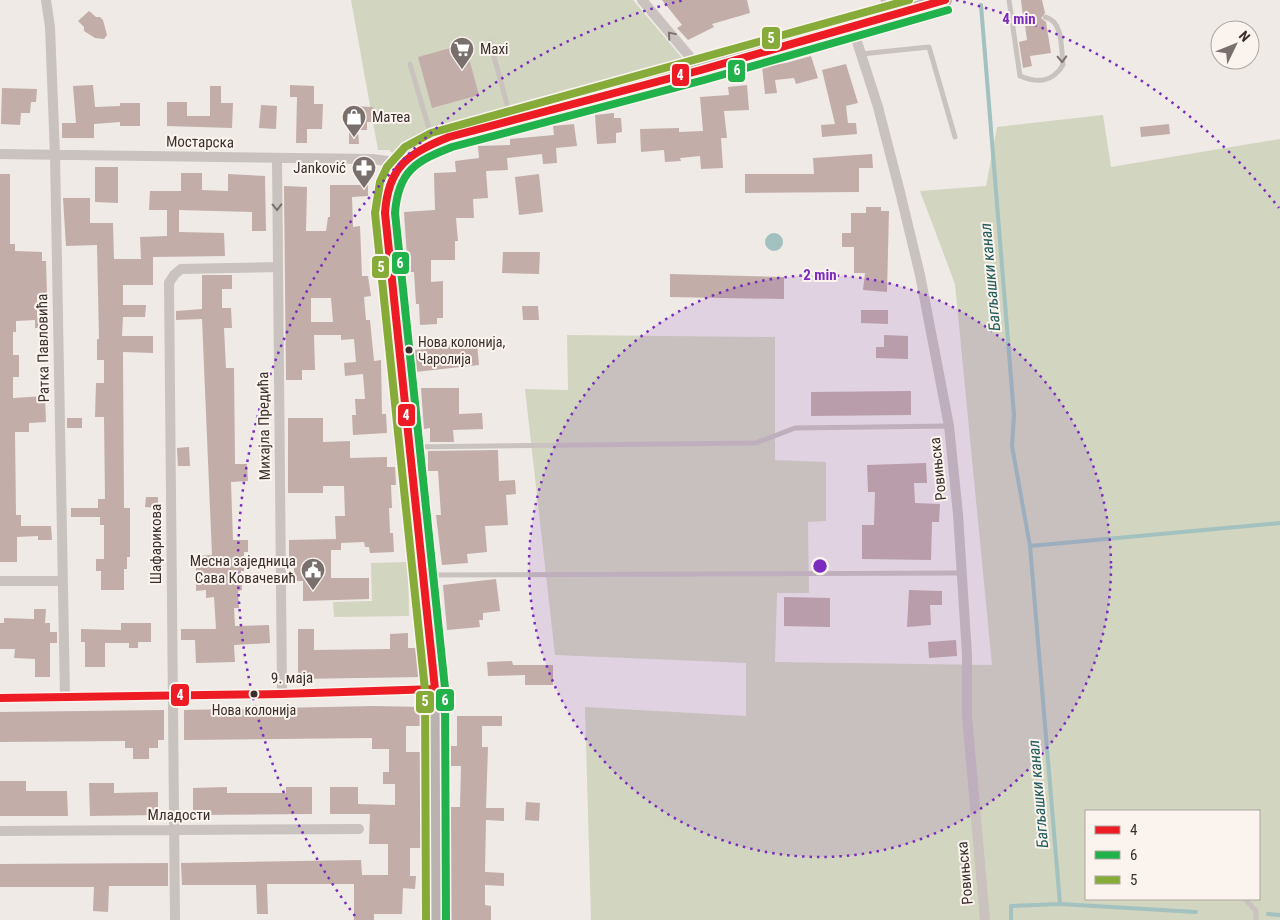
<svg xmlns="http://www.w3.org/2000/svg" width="1280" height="920" viewBox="0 0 1280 920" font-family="'Roboto Condensed',sans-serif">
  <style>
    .green { fill: #d2d5c0; fill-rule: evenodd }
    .water { fill: #a2c1bf }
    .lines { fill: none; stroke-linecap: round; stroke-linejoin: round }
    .stream { stroke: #a2c1bf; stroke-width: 4 }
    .building { fill: #c2ada8; fill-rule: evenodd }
    .lane { stroke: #c9c2be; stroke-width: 5 }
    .street { stroke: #c9c2be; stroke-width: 10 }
    .secondary { stroke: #b9b2ae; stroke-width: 14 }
    .bus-1-casing { stroke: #fbf4ee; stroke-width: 11 }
    .bus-2-casing { stroke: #fbf4ee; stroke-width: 11 }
    .bus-3-casing { stroke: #fbf4ee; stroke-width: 11 }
    .bus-1 { stroke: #ed1c24; stroke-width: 8 }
    .bus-2 { stroke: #22b24c; stroke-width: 8 }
    .bus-3 { stroke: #86ab39; stroke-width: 8 }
    .oneway { stroke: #7a716e }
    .ring { fill: none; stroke: #7b2cbf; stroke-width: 2.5; stroke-dasharray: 2.5 5 }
    .bus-dot { fill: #3a2f2c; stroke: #fbf4ee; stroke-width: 2 }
    .labels { text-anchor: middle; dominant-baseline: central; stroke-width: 4; stroke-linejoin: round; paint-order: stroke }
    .bus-label { font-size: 14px; fill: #3a2f2c; stroke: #fbf4ee; text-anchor: start }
    .poi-label { font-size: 15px; fill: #3a2f2c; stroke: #fbf4ee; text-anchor: start }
    .street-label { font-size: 15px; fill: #3a2f2c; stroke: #fbf4ee }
    .water-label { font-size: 16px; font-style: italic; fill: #215c5a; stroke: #fbf4ee }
    .centre { fill: #7b2cbf; stroke: #fbf4ee; stroke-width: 2.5 }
    .ring-label { font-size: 15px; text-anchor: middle; font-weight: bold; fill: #7b2cbf; stroke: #fbf4ee; stroke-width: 4; stroke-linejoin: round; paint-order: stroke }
    .line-badge { stroke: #fbf4ee; stroke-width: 2 }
    .badge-label { font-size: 14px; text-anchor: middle; font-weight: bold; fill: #fff }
  </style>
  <rect width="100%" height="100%" fill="#efeae6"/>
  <path class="green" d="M351,0H633L689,66L447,134L399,159L389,150H378Z
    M1103,115L1111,167L1280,139V920H591L585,707L746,716V663L555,655L525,389L568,390L567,335L775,337V460L826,462V521L808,522L809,593H777L775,662L992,665L955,284L920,191L986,186L997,127ZM1086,811H1259V899H1086Z
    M408,562L409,616L334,617L333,602L372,601L371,563Z"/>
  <path class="water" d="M765 242a9 9 0 1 1 18 0a9 9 0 1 1-18 0Z"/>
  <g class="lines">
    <path class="stream" d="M981,5L1014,415L1012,446L1030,546L1060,904L1196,912
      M1030,546L1280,523
      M1268,914L1280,915
      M1011,920V906L1060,904"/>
  </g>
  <path class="building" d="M662,0H747L750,13L712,24L714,27L688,40L677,28L682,25Z
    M1021,0H1042L1045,13L1041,18L1046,22L1051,53L1030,56L1032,66L1023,68L1019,42L1027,40L1025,25L1028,21L1023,17Z
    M89,11L96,17H100L103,20L107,35L104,39L95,38L84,31V27L78,21Z
    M465,44L479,95L432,108L418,57Z
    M811,56L818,78L796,84L794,78L775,80L777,93L765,94L762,66L786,63Z
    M846,64L858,103L846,106L848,123H856L857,134L822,137L821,125L835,124L822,70Z
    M93,85L95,107L120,106V103H140V126H120V122L94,124V138H62V123H76L73,86Z
    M290,85L314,86V104H323L322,129H307V143H296L297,97H290Z
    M747,85L749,110L724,111L727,138H721L723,168L701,169L700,156L680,158L681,161L665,162L664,150L641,152L640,129L679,128V132L703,131L700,97L729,95L728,87Z
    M210,86H221V103H233L232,128L167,126V102H187V116H210Z
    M2,88L37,89L36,102H31L30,113H21L20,125L1,124Z
    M261,105L277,106L276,129L259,128Z
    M349,106L373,107L372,122H367V130H358L359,144H349Z
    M614,113V118H621L622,132L616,133V143L597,144L595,115Z
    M574,124L577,146L556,148L557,163L543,164L542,154L507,158L508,170L486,171L488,198L473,199L474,218H456L458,241H455V260H431V282L443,281V318H437V324L420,325L419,304H416L414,272H408L404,212L435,210L434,173L456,172L455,161L479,158L478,146L510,145V139L554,135L553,126Z
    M1169,124L1170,134L1141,137L1140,127Z
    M872,154L873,168H859V192L745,193V174H814L813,158Z
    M95,167H118V203L95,202Z
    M181,173H202V190L228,191V174L265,176L266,231H252V212L179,210V232L224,233L225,256L153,257V285H123V305H146L145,317H123L122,336H153V353L123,352L124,508H130V557H127V569H124V590H101V571H96V559H104V525H100V517H71V508H98V499H105L104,417H95L96,383H104V360H97V339H99L97,245L66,246L63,198H90V223H113L114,259H141L140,237L167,236V210H149L150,191H181Z
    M0,174H10V244H15V251L42,252V261H46L47,295H37V318H46V328H35V320L16,321V332H13V355H19V377H13V398L45,396L46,422L29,423V432H15L16,515H21V526H51L52,540H38V536L17,537V562H0Z
    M539,174L543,212L519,215L515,177Z
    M330,185H368V196L352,197L353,227L360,226L362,276H368L371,296L364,297L366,320H370L374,361L381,360L382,414H386L387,433L353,435L352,415H356L355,399H365L363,374L345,376L344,363L356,362L354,339L341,340V335H314L315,370H302V380H286L284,186L307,187L306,231H326L328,217H330ZM311,298H331L333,322H311Z
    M866,207H881V211H889L887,292L863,290L865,273H854V247H842V233H851V213H866Z
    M503,252H540L539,274L502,273Z
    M670,274L784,277V299L670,297Z
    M202,275H232V289H222V308H231L232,328H224L226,368H234L235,464H247L248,481L231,482L233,540H248V552H244V571H241L242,590L238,591L239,608H234L235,626L269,625L270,643L234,645L235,662L196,663L195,640H181V629H216L214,597L206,598V590L196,591V556L212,555L202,319L176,320V311L202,309Z
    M522,306H538L539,320H523Z
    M861,310H888V324L861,323Z
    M884,335L908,336V359L876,358V347H884Z
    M445,343V346L477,343L479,365L415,372L413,350L427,349V345Z
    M421,388H459V414L482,413L483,429L453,430L454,442H430V428L424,429Z
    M911,391V415L811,416V392Z
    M67,418H82V428H67Z
    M288,418H323V442L350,441V458L387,457V467H395L396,485H391L392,508H389L390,533H393L394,552L370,553L369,547H365L364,542L341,543V550H331V578H369V599L303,601V581H294V558H289V540L336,539L335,516H345L344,486H323V493H288Z
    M189,447L190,466H178L177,448Z
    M498,450L499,481L515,480L516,494L506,495L508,525L485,526L487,552L467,554L468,563L442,565L436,515H441L438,471H428V451Z
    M926,463L927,483H914L915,503L940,504L939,522H932L931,560L862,559V525H874L875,492H868L867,465Z
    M146,497H158V508L145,507Z
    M496,579L500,611L483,613V620H479L480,627L447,630L443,585Z
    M909,590L942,591V605H930L931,625L907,627Z
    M784,597L830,598V627L784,626Z
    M34,609H46L45,623H50V632H57V643H50V677H35V659L14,658L15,649H0V623H4V618L34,619Z
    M121,623H151V642H138V648H129V643H105V667H85V642H81V629L121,630Z
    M298,629H314V650L390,649V634L408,633V648H417V659H422V677L298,679Z
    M956,640L957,656L929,658L928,642Z
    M512,661L513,665H553V685H525V675L488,676L487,662Z
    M373,706L424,707V726H406V752H424L422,848H410V876H416L415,889L403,888L402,914H374V920H354V884H267L268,914H257L256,885H182L181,863L361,860L362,875H388V844H369L370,814H330V787H358V804L395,805V784H383V772H389V749H372V738L184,740V710Z
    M164,710V740H158V748H149V759H133V748H125V741L0,742V712Z
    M457,716H502V726H482V747H488L486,808H504V821L486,820L485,872L504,873V886L485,885V905L491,906V920H448L450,807H460L461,766H451V746H457Z
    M0,781H26V791H67L68,816H0Z
    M89,783H114V793L158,792V815L90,816Z
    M227,787V793H286V787H312V814L193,815V788Z
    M526,802L540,803L539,821L525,820Z
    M168,863V886H109L108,912L93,911L94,887H0V864Z"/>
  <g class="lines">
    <path class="lane" d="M883,0L889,15
      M1009,0L1020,76C1037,83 1052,83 1063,65C1061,51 1064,21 1045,17
      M1012,22L1024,21
      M490,42L511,119
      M861,54L929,47L955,137
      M410,64L433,142
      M410,447L756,443L795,428L949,426
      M424,575L961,573
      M1245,899L1256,911V920"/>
    <path class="street" d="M46,0L50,27L55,155L65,697
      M642,0L701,70
      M852,26L878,107L900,192L920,275L949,426L958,514L967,655V716L985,920
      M0,154L372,159L387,161L398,166
      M277,158L282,694
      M0,581H63
      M0,698L282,694L435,689
      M0,831L359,829
      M175,920L169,283L174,275L181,269L278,267"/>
    <path class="secondary" d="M436,920L435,689L385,213C385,167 408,152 449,137L701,70L945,0"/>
    <defs>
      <path id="bus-1" d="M435,689L385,213C388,167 408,153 449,137L701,70L945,0
        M0,698L282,694L435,689"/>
      <path id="bus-2" d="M446,920L445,688L395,213C398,171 416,161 452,147L704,80L948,10"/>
      <path id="bus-3" d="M426,920L425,690L375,213L380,182L387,167L405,147L431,133L909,0"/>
    </defs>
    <use href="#bus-1" class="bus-1-casing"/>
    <use href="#bus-2" class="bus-2-casing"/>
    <use href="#bus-3" class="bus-3-casing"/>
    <use href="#bus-1" class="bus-1"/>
    <use href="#bus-2" class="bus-2"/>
    <use href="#bus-3" class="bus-3"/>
  </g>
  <defs><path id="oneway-chevron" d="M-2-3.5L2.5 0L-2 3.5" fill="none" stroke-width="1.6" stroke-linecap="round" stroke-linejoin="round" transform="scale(1.25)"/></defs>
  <g class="oneway">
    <use href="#oneway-chevron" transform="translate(671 35) rotate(-130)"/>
    <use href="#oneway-chevron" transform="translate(1062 59) rotate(88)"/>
    <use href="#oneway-chevron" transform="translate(277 207) rotate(89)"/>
  </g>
  <circle cx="820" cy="566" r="291" fill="#7b2cbf" fill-opacity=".12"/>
  <g class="ring">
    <circle cx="820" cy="566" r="291"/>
    <path d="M355 916A582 582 0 0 1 684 0M956 0A582 582 0 0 1 1279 208"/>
  </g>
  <defs>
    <symbol id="supermarket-pin" viewBox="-11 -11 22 30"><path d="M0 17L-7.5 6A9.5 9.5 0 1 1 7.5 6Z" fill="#79706d" stroke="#fbf4ee"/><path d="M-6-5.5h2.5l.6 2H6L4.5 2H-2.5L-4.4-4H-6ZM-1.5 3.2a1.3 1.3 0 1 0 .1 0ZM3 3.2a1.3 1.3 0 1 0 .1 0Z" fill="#fff"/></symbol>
    <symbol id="shop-pin" viewBox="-11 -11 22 30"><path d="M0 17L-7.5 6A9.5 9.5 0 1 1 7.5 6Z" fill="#79706d" stroke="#fbf4ee"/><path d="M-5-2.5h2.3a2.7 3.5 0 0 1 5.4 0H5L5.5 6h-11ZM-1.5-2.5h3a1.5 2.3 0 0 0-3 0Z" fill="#fff"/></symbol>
    <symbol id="pharmacy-pin" viewBox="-11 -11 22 30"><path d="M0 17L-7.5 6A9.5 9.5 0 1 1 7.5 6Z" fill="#79706d" stroke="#fbf4ee"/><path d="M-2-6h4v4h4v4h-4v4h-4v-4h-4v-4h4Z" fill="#fff"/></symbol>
    <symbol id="civic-pin" viewBox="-11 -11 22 30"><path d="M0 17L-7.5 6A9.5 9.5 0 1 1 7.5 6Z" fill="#79706d" stroke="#fbf4ee"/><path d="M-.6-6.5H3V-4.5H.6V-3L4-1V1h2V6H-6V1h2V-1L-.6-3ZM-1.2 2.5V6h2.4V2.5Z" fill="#fff"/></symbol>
  </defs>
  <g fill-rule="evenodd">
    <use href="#supermarket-pin" x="448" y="35" width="28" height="38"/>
    <use href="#shop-pin" x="340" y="103" width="28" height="38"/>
    <use href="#pharmacy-pin" x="350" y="154" width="28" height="38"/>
    <use href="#civic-pin" x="299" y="556" width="28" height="38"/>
  </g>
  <g class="bus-dot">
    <circle cx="409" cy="350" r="4.5"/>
    <circle cx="254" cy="694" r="4.5"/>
  </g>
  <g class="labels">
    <g class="bus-label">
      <text x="418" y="342">Нова колонија,<tspan x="418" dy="17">Чаролија</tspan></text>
      <text x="254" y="710" text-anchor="middle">Нова колонија</text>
    </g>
    <g class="poi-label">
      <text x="480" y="49">Maxi</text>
      <text x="372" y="117">Матеа</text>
      <text x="346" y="168" text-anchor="end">Janković</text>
      <text x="296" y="561" text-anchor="end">Месна заједница<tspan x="296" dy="17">Сава Ковачевић</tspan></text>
    </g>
    <g class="street-label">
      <text transform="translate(200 142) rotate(1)">Мостарска</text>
      <text transform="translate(43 348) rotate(-91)">Ратка Павловића</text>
      <text transform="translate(264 426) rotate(-91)">Михајла Предића</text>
      <text transform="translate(938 469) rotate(-96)">Ровињска</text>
      <text transform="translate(156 544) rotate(-90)">Шафарикова</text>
      <text transform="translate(292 678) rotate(-1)">9. маја</text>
      <text x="179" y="815">Младости</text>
      <text transform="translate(965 873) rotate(-95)">Ровињска</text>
    </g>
    <g class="water-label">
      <text transform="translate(990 277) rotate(-95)">Багљашки канал</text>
      <text transform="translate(1038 794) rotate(-95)">Багљашки канал</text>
    </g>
  </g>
  <circle cx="820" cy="566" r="8" class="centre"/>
  <g class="ring-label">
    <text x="1019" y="24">4 min</text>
    <text x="820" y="280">2 min</text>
  </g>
  <g class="line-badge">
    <rect x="761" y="26" width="20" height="24" rx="5" fill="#86ab39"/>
    <rect x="727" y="59" width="19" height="24" rx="5" fill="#22b24c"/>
    <rect x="671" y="63" width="19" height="24" rx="5" fill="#ed1c24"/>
    <rect x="391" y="251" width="19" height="24" rx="5" fill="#22b24c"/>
    <rect x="371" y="255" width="19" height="24" rx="5" fill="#86ab39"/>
    <rect x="397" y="403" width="19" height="24" rx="5" fill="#ed1c24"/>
    <rect x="170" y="683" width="20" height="24" rx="5" fill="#ed1c24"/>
    <rect x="435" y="688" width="20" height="24" rx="5" fill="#22b24c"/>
    <rect x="415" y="690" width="20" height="24" rx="5" fill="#86ab39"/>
  </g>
  <g class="badge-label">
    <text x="771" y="43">5</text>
    <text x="737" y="75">6</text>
    <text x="680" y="80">4</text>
    <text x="400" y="268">6</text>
    <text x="381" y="272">5</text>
    <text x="406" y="420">4</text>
    <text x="180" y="700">4</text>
    <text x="445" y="705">6</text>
    <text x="425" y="706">5</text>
  </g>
  <rect x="1085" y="810" width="175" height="90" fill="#fbf4ee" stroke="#aea5a0"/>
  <rect x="1095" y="826" width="25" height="8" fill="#ed1c24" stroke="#aea5a0"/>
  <text x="1130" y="835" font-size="15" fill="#3a2f2c">4</text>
  <rect x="1095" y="851" width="25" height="8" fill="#22b24c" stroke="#aea5a0"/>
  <text x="1130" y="860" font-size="15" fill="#3a2f2c">6</text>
  <rect x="1095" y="876" width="25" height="8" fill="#86ab39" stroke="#aea5a0"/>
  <text x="1130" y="885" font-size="15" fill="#3a2f2c">5</text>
  <g transform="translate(1235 45) rotate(47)"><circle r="24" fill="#fbf4ee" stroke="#aea5a0"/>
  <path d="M0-4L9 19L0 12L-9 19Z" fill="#79706d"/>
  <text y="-8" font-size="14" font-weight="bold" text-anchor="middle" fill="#3a2f2c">N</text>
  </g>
</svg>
